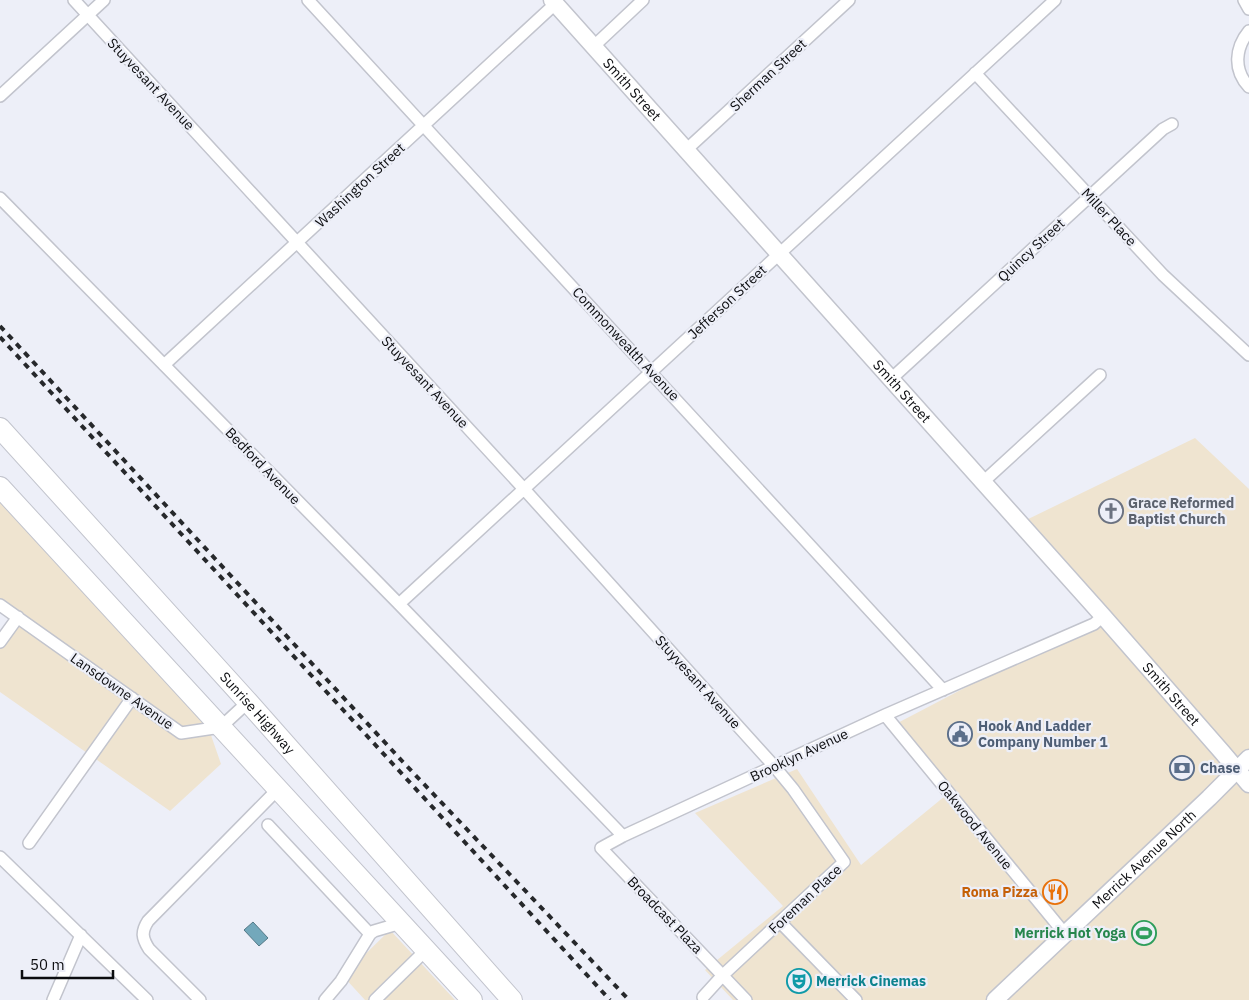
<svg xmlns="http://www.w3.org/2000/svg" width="1249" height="1000" viewBox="0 0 1249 1000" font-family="'IBM Plex Sans',sans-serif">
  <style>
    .commercial { fill: #efe4d0 }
    .water { fill: #73a8bb; stroke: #547987 }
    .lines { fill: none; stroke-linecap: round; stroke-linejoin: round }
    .street-casing { stroke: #c2c4cd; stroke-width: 14 }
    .secondary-casing { stroke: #c2c4cd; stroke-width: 19 }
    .highway-casing { stroke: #c2c4cd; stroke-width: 22 }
    .street { stroke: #fff; stroke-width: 11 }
    .secondary { stroke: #fff; stroke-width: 16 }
    .highway { stroke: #fff; stroke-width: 20 }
    .rail { stroke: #26282b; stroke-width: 4; stroke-dasharray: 6 6; stroke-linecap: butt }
    .labels { text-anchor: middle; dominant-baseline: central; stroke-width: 4.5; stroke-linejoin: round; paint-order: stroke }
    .street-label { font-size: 14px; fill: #0b0c0f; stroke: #edeff8 }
    .worship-label { font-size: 14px; font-weight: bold; fill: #5b616d; stroke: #edeff8; text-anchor: start }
    .service-label { font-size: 14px; font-weight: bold; fill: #4e5e75; stroke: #edeff8; text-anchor: start }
    .food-label { font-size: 14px; font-weight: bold; fill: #c56008; stroke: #edeff8; text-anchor: end }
    .leisure-label { font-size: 14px; font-weight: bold; fill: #27864d; stroke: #edeff8; text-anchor: end }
    .culture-label { font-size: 14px; font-weight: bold; fill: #0d838f; stroke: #edeff8; text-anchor: start }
  </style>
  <rect width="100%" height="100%" fill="#edeff8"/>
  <path class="commercial" d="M1195,438L1249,489V759L1237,770L1249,784V1000H733L705,970L783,906L695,813L797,769L861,865L945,796L888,728L1102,616L1020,523Z
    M0,492L204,715L221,764L170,811L0,692V645L18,620L0,607Z
    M390,930L455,1000H365L343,976Z"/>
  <path class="water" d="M253,922L268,938L259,946L244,930Z"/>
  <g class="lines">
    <defs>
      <path id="street" d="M74,0L524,489L774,766L793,789L844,862L723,975L703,997
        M308,0L943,690
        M1244,0L1249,9
        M1249,31C1235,48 1233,70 1249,87
        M594,46L643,0
        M975,73L1163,275L1249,355
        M0,96L104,0
        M686,150L849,0
        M0,198L399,604L623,836
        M164,365L555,4
        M891,379L1163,129L1172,124
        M983,482L1100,375
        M399,604L1055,0
        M0,605L181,733L221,727L248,702
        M0,642L18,617
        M885,715L1065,934
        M268,825L370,934
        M29,843L132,698
        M0,857L147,1000
        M780,922L856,1000
        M53,1000L81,935
        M200,1000L149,949C142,938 141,932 148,921L278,789
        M325,1000L341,981L370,934L374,931L401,923
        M375,1000L426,950
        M746,1000L601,848L623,836L885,715L1094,624L1103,616"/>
      <g id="secondary">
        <path id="s1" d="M552,0L1103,616L1222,752L1249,784"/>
        <path id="s2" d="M995,1000L1209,798L1249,758"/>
      </g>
      <g id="highway">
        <path id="s3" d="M0,428L248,702L512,1000"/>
        <path d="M0,487L472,1000"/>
      </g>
    </defs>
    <use href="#street" class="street-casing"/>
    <use href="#secondary" class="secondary-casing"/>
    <use href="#highway" class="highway-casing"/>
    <use href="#street" class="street"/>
    <use href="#secondary" class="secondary"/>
    <use href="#highway" class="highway"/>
    <path class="rail" d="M0,326L403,762L629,1000
      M0,337L610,1000"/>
  </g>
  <defs>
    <symbol id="church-ring" viewBox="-11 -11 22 22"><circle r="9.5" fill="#edeff8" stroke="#6b7280" stroke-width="1.5"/><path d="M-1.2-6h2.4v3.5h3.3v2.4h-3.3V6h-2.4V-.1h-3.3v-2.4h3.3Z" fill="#6b7280"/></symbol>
    <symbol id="civic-ring" viewBox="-11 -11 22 22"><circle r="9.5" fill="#edeff8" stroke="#5c6f8a" stroke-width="1.5"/><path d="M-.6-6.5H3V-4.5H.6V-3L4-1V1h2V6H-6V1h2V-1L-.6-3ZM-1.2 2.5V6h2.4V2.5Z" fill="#5c6f8a"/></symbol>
    <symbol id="bank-ring" viewBox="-11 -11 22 22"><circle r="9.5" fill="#edeff8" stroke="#5c6f8a" stroke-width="1.5"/><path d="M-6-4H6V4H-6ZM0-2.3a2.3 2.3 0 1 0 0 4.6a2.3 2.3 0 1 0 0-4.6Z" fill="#5c6f8a"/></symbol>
    <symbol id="restaurant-ring" viewBox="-11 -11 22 22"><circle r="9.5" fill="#edeff8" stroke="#e8710a" stroke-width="1.5"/><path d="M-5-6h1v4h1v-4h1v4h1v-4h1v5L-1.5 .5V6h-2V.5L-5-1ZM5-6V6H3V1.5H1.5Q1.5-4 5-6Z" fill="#e8710a"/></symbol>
    <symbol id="stadium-ring" viewBox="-11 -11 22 22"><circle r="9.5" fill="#edeff8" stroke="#2e9e5b" stroke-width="1.5"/><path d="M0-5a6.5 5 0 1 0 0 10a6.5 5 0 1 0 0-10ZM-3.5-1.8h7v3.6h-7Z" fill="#2e9e5b"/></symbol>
    <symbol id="theatre-ring" viewBox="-11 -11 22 22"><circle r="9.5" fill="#edeff8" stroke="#0f9aa8" stroke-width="1.5"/><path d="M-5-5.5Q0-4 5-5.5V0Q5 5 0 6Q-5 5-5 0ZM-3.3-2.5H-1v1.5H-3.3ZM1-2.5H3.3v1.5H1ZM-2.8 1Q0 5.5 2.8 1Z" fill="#0f9aa8"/></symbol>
  </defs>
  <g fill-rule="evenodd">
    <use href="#church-ring" x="1097" y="497" width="28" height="28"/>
    <use href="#civic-ring" x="946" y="720" width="28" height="28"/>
    <use href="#bank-ring" x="1168" y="754" width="28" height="28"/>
    <use href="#restaurant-ring" x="1041" y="878" width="28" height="28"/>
    <use href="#stadium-ring" x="1130" y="919" width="28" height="28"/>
    <use href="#theatre-ring" x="785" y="967" width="28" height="28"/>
  </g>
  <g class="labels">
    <g class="street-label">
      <text transform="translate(768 75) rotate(-43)">Sherman Street</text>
      <text transform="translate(151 84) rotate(47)">Stuyvesant Avenue</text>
      <text stroke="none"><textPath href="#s1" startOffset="120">Smith Street</textPath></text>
      <text transform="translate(360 185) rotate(-43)">Washington Street</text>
      <text transform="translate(1109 217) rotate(47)">Miller Place</text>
      <text transform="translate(1031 250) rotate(-43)">Quincy Street</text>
      <text transform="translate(727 302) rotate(-43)">Jefferson Street</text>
      <text transform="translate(626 344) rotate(47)">Commonwealth Avenue</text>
      <text transform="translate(425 382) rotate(47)">Stuyvesant Avenue</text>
      <text stroke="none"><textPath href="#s1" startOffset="525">Smith Street</textPath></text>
      <text transform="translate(263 466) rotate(46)">Bedford Avenue</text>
      <text transform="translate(698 682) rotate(48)">Stuyvesant Avenue</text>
      <text transform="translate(122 691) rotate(35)">Lansdowne Avenue</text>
      <text stroke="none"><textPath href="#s1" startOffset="930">Smith Street</textPath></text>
      <text stroke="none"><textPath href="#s3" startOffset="384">Sunrise Highway</textPath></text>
      <text transform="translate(799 755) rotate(-25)">Brooklyn Avenue</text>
      <text transform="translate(975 825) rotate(51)">Oakwood Avenue</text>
      <text stroke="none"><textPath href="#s2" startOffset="205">Merrick Avenue North</textPath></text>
      <text transform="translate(805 899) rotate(-43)">Foreman Place</text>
      <text transform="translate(665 915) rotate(46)">Broadcast Plaza</text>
    </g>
    <g class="worship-label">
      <text x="1128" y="503">Grace Reformed<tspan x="1128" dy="16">Baptist Church</tspan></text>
    </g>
    <g class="service-label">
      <text x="978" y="726">Hook And Ladder<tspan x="978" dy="16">Company Number 1</tspan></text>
      <text x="1200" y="768">Chase</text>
    </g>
    <g class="food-label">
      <text x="1038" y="892">Roma Pizza</text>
    </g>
    <g class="leisure-label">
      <text x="1126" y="933">Merrick Hot Yoga</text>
    </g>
    <g class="culture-label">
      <text x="816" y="981">Merrick Cinemas</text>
    </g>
  </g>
  <path d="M22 970v8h91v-8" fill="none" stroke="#0b0c0f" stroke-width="2.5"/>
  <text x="30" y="970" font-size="15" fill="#0b0c0f" stroke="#edeff8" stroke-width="4" paint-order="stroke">50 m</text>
</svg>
